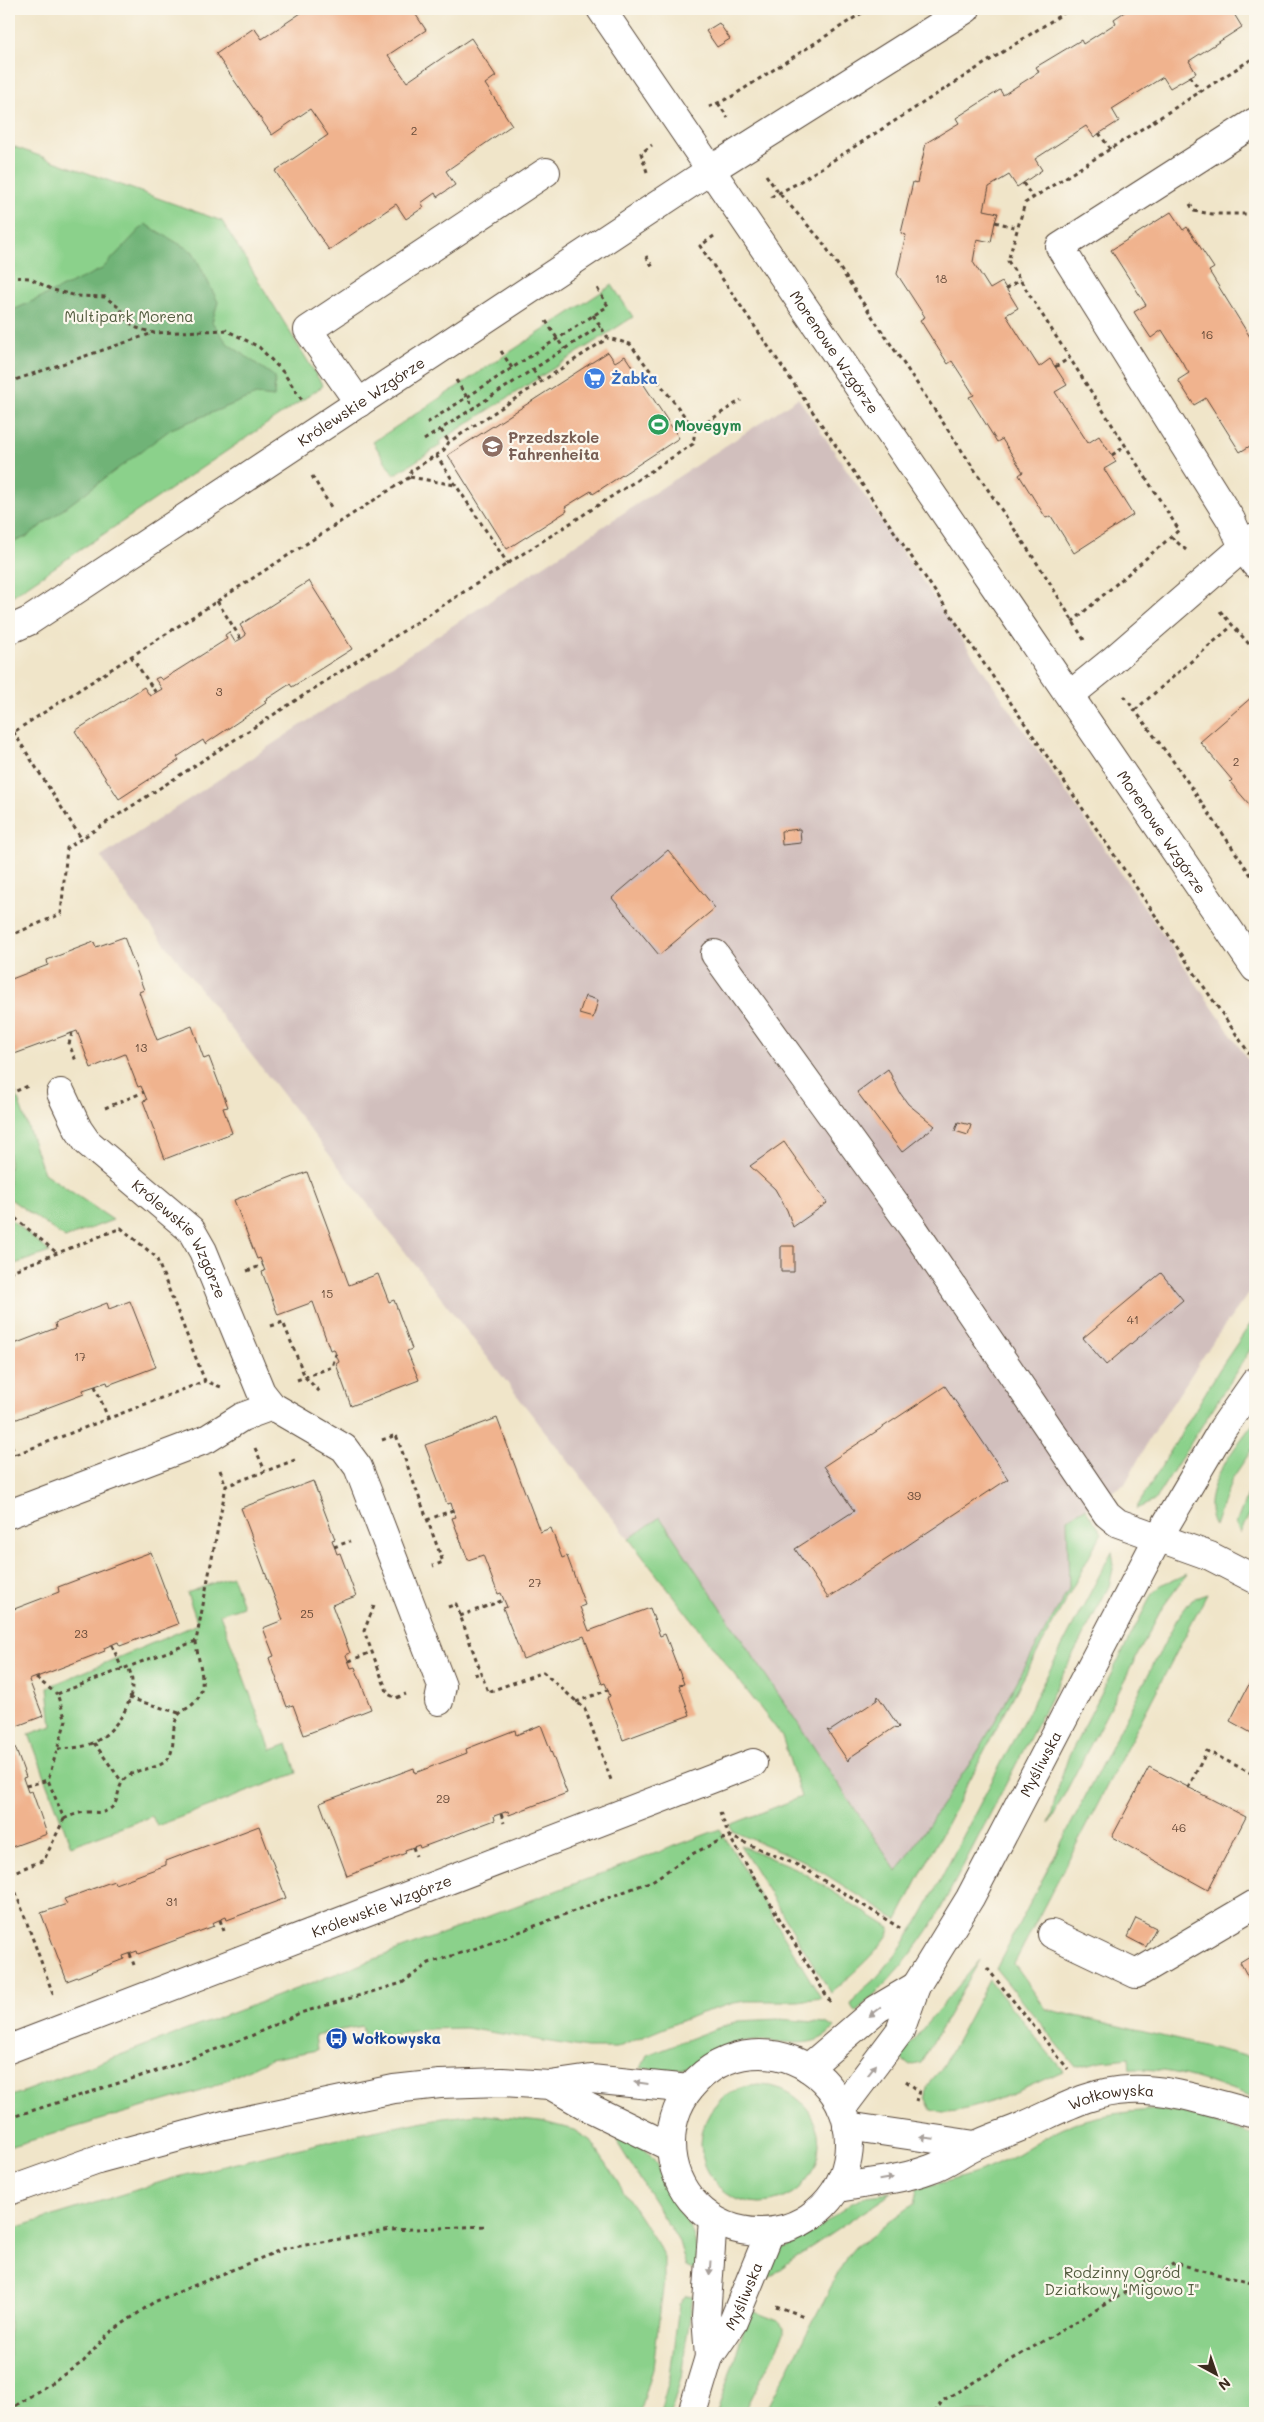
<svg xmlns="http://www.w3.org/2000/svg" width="1264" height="2422" viewBox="0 0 1264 2422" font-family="Mali,sans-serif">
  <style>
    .industrial { fill: #d1bfbd }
    .green { fill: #8bd18b; stroke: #637e54 }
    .forest { fill: #70b377; stroke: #566e4a }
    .building { fill: #f0b38e }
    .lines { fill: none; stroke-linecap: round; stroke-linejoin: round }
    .minor-casing { stroke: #564638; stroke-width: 30 }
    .path { stroke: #564638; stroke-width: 3; stroke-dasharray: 4 4; stroke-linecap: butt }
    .minor { stroke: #fff; stroke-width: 28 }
    .oneway { fill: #a79f9a }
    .labels { text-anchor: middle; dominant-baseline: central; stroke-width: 4.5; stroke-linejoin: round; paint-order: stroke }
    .number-label { font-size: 12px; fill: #684c3a }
    .park-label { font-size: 15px; fill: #535c3f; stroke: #fbf7ec }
    .street-label { font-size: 15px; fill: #3b2a1e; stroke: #fbf7ec }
    .shop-label { font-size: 15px; font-weight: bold; fill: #366cbe; stroke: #fbf7ec; text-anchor: start }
    .leisure-label { font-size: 15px; font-weight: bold; fill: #27864d; stroke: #fbf7ec; text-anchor: start }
    .education-label { font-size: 15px; font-weight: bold; fill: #785e54; stroke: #fbf7ec; text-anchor: start }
    .transit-label { font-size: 15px; font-weight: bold; fill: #164399; stroke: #fbf7ec; text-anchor: start }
  </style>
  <rect width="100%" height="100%" fill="#fbf7ec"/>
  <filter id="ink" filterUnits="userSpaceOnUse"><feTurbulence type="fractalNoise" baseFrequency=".02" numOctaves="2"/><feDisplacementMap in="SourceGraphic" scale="10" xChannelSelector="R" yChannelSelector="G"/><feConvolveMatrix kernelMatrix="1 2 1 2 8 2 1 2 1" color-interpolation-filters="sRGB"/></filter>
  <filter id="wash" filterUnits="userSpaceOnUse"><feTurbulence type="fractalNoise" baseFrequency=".0096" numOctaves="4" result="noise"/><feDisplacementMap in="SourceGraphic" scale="20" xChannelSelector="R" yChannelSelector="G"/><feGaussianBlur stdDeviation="1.12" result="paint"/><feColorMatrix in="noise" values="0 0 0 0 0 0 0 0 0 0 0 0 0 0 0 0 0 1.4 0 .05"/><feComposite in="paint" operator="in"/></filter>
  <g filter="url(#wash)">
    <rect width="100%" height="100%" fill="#f0e5c9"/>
    <path class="industrial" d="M798,398L1255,1070V1285L1214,1340L1150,1438L1125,1484L1067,1519L1069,1588L980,1748L897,1873L660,1517L629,1539L126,894L101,857Z"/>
    <path class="green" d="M9,145L222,221L323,386L9,598Z
      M612,285L633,317L439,442L441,445L394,475L373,442Z
      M14,1088L44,1173L113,1220L65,1238L9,1198V1089Z
      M9,1218L50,1252L9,1266Z
      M1255,1317V1342L1154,1501L1136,1509L1219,1370Z
      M1255,1421V1445L1232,1479L1215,1526C1196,1492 1235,1448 1255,1421Z
      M1255,1479V1503L1240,1533L1236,1524L1250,1487Z
      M1085,1508L1102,1533L1005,1712L897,1920L806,1862L732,1831L730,1825L801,1797L782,1736L629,1539L660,1517L897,1872L980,1748L1069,1588L1067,1519Z
      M1112,1551L1114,1565L1109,1586L936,1918C914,1954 887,1985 855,2012L851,2005C856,1993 868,1986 877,1977C895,1957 910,1935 924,1911Z
      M1187,1574L1162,1608L1049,1824L1057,1791L1068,1758L1152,1594L1161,1585Z
      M232,1576L243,1606L220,1614L271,1750L288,1744L297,1773L157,1826L152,1816L71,1846L29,1734L52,1726L48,1687L198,1624L187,1593Z
      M1207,1594L1014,1964L1046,2009L1255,2058V2099C1211,2083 1178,2068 1130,2069L1129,2058L1101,2061L1076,2067L996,1969L1177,1619L1192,1599Z
      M720,1829L821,1998L798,2001H746L734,2003L698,2014L616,2048H587L465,2028L425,2029L365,2040L362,2026L315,2035L317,2050L270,2059L212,2087L9,2147V2097Z
      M740,1845L797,1869L890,1928C890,1942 843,1982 831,1993Z
      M980,1960L921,2063L910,2066L899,2057Z
      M989,1980L1063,2071C1033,2084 961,2121 931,2110L925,2097L926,2088L941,2070Z
      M779,2019L826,2023L834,2028C811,2055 775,2036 746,2041C734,2043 719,2046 709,2053C705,2056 702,2060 697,2063C680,2072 659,2071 641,2068L647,2055L728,2024L738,2021Z
      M701 2144a59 59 0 1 1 118 0a59 59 0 1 1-118 0Z
      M1154,2110L1183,2113L1255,2135V2413H765L846,2258L855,2247L914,2204L917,2188C945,2182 972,2176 998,2164C1021,2154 1041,2137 1064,2127C1093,2115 1123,2112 1154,2110Z
      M477,2114L540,2121L574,2130L591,2141L657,2243L664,2258V2281L653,2368L640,2413H9V2230L177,2177L364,2133L435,2119Z
      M620,2134C630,2140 644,2146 651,2156C659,2165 660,2177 665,2187C683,2225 699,2223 697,2271L686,2266L679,2242L617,2142Z
      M892,2193L792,2260L764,2281L778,2252L816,2231L850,2203L865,2196Z
      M686,2295L693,2296L681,2377L671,2413H660L670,2376L679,2305Z
      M750,2310L778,2321L784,2328V2334L744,2413H717Z"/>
    <path class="forest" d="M145,224L193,252L218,302L212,322L227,343L275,377L274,397L256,395L171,429L26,537L9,544V312L102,269Z"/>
    <g id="blocks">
      <path class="building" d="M307,9H412L426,30L388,55L407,82L471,38L496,76L485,84L512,125L446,171L455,185L437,197L435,193L421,203L424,207L406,219L396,204L329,250L275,171L328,135L310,109L272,135L216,54L254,28L262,39Z
        M1129,9H1231L1242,27L1189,61L1196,73L1170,88L1163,77L1112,109L1119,121L1094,137L1086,126L1035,159L1042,170L1023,183L1017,187L1009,175L989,187L984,210L998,213L995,222L991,242L977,239L973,262L990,289L1002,282L1018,308L1006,315L1039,367L1050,359L1067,385L1055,392L1088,443L1099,436L1116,462L1104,469L1133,515L1074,553L1051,516L1046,518L1019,475L1023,472L1002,439L997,442L969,397L974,395L952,361L948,364L920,320L925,317L897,274L906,235L901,233L913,182L917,183L926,143L959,123L956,118L1000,90L1003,95L1039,72L1036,67L1081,40L1083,44L1116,23L1114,19Z
        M719,23L730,39L717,47L706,31Z
        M1171,212L1183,230L1187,227L1214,268L1209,271L1255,345V443L1240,452L1206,398L1194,405L1178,380L1189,373L1162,330L1151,338L1139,320L1134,312L1146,305L1111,250Z
        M608,352L615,362L625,356L679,438L593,494L591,491L565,507L567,511L507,549L448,455Z
        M309,581L352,649L292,687L290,684L264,701L266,703L205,744L203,740L177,757L179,760L119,799L75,731L144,687L150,696L162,689L155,679L159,677L162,680L227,639L225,635L229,632L235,642L241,639L246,635L240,625Z
        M1253,696L1255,699V811L1230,782L1232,780L1200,742Z
        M800,829L801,843L782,845L781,831Z
        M668,850L715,908L659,955L612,898Z
        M124,937L144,990L139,992L157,1040L192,1026L204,1059L209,1057L228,1107L223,1108L232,1133L165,1159L143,1101L147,1100L141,1086L138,1087L125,1054L91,1068L77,1031L9,1056V980L48,965L47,960L94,942L96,947Z
        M585,996L598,1000L593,1018L579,1014Z
        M888,1069L900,1093L908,1104L935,1126L902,1152L857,1092Z
        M958,1122L971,1125L968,1135L955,1131Z
        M784,1142L827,1203L793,1227L787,1210L775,1189L750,1166Z
        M307,1172L349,1285L378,1274L389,1302L394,1300L412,1349L407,1351L419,1380L351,1406L336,1364L339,1362L334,1349L330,1350L313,1302L278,1315L262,1272L265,1271L260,1258L257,1259L234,1200Z
        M781,1246H794V1272H781Z
        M1161,1273L1183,1300L1106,1365L1083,1338Z
        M130,1301L156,1367L108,1385L107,1382L83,1390L84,1394L9,1422V1346L56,1328L55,1323L107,1303L109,1309Z
        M945,1386L1008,1479L828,1598L795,1549L854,1511L824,1466Z
        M497,1418L540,1532L551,1528L562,1558L567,1556L585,1605L580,1607L589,1631L650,1608L660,1636L665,1634L684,1684L679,1685L690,1715L623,1740L607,1698L610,1696L608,1690L605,1683L602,1684L584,1636L523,1659L503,1608L507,1607L501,1593L498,1594L483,1555L468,1560L452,1518L456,1517L453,1510L451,1503L447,1504L425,1445Z
        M313,1481L335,1539L332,1540L337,1554L340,1553L356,1596L332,1605L350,1653L346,1655L351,1668L355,1667L371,1709L304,1735L293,1705L287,1707L269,1658L274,1656L263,1628L283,1620L241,1508Z
        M151,1552L178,1624L120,1646L118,1642L104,1648L105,1651L29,1680L43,1716L9,1729V1611L59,1592L58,1587Z
        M1255,1673V1735L1230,1721Z
        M878,1696L899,1727L897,1729L895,1727L849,1758L848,1761L827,1730L830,1731L877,1700Z
        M541,1725L567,1793L509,1815L508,1811L494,1816L495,1820L420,1848L419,1845L405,1850L406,1853L347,1876L320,1803L414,1768L415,1773L467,1753L466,1749L515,1730L516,1735Z
        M9,1731L26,1777L23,1778L28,1792L32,1791L47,1834L9,1848Z
        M1149,1767L1246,1817L1208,1890L1112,1837Z
        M259,1826L286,1898L227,1920L226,1917L212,1923L214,1926L138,1954L137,1951L123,1956L124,1959L67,1981L41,1913L67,1904L64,1899L114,1881L115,1884L166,1865V1861Z
        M1136,1918L1156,1928L1146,1947L1127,1937Z
        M1255,1953V1990L1240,1962Z"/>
    </g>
  </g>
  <g filter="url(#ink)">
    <use href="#blocks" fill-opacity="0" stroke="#564638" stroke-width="1"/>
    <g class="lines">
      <defs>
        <g id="minor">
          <path id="s1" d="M601,9L1255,968"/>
          <path d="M1255,122L1060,247L1231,520L1243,547L1255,564"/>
          <path d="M359,403L308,330L546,172"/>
          <path id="s2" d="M9,630L29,621L712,169L966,9"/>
          <path d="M1070,695L1112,661L1255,537"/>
          <path d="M715,954L913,1228L1107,1514L1118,1523L1210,1556L1255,1579"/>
          <path id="s3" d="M61,1093L78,1129L87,1142L191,1230L203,1251L261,1392L272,1406L344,1448L358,1467L442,1686L439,1701"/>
          <path d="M9,1514L207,1439L242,1417L272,1406"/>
          <path d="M1052,1934L1136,1974L1255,1904"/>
          <path id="s4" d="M9,2049L753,1763"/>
          <circle cx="760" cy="2143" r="89"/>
          <path d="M808,2068L877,2009L916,1986"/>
          <path d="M550,2085L588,2107L670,2147"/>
          <path id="s5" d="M842,2108L900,2031L916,1986L970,1898L1158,1538L1223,1428L1255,1382"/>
          <path d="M847,2126L975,2145"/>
          <path id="s6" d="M838,2188C868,2182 901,2180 930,2169C946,2164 959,2153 974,2146C989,2138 1007,2133 1023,2126C1058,2111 1090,2091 1129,2090C1173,2088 1214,2104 1255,2114"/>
          <path d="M9,2191L98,2159L224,2125L394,2089L440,2084L502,2082L550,2085L591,2079L689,2089"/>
          <path d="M709,2357L706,2317L713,2219"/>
          <path id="s7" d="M692,2413L709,2357L733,2322L770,2232"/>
        </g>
      </defs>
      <use href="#minor" class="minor-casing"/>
      <path class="path" d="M1190,76L1201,92
        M718,103L728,118
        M709,107L731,97L868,9
        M1099,133L1110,149
        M647,172L641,153L652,145
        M766,175L778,192L821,240L1047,578L1084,640
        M1023,183L1033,198
        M771,197L796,184L1070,9
        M1190,204L1194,211L1212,214H1255
        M995,222L1018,228
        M714,236L700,246L1255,1062
        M646,256L654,269
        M9,277L29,278L53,290L77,296L105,297L121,309L126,320L137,328L154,333L226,330L259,347L283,372L302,400
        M1006,289L1020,280
        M593,315L608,338L630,344L695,430
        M546,321L564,349
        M501,351L512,368
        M1055,367L1070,358
        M533,370L541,382
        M456,380L474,408
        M9,382L153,333
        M427,423L608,306L597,288
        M441,430L449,442
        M424,440L600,326
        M436,455L508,564
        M1112,455L1126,446
        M312,476L331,507
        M410,477L455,485
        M1171,537L1186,550
        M217,601L241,639
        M1220,611L1255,651
        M1072,622L1179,530L1008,261L1025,203L1255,57
        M131,656L156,693
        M1124,696L1176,765L1255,881
        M1135,710L1232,626
        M9,725L81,838
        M9,735L410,477L411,471L444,450L449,442L608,338
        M9,936L61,914L67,848L693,444L695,430L741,400
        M72,1033L69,1044L76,1061
        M9,1094L28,1086
        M105,1108L144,1092
        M9,1213L57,1253
        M247,1271L263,1265
        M9,1272L121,1228L156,1257L205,1381L221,1387
        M271,1326L283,1322L305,1377L320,1392
        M297,1380L332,1367L336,1354
        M95,1386L108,1418
        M9,1438L15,1455
        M382,1440L396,1435L443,1562L433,1566
        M255,1448L265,1471
        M9,1457L205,1381
        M220,1470L226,1486
        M427,1520L453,1510
        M334,1547L350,1541
        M374,1606L364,1631L388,1694L396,1698L406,1694
        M448,1607L456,1604L488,1692L543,1672L585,1709L611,1780
        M460,1616L504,1600
        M112,1645L122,1669
        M349,1661L372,1652
        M474,1675L481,1673
        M36,1678L57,1694
        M129,1698L179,1713
        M576,1702L608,1690
        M94,1743L122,1782
        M58,1749C70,1748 84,1748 95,1742C115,1731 133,1705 132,1682C132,1677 130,1671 128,1667
        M26,1786L48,1780
        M1188,1788L1207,1751L1255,1775
        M720,1812L729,1836L831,2003
        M501,1814L504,1823
        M64,1819C72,1815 80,1812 89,1812C96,1812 101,1814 108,1810C120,1804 116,1791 123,1781C134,1766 155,1772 167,1760C176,1750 171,1732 176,1720C179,1710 188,1710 195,1702C210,1685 197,1662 196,1641
        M413,1847L416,1856
        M220,1920L224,1931
        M130,1954L134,1965
        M987,1968L1068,2069
        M53,1994L9,1874L44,1860L64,1819L48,1780L66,1720L57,1694L196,1641L226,1486L295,1460
        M906,2081L919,2091L916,2101
        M9,2118L166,2068L251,2036L300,2013L402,1983L429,1963L480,1947L652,1881L694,1853L729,1836L802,1867L903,1930
        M776,2306L804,2316
        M9,2410L83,2362L108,2334L154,2302L283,2249L391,2230L487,2226
        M935,2413L942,2401L1175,2263L1255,2284"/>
      <use href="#minor" class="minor"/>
    </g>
    <defs><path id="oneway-solid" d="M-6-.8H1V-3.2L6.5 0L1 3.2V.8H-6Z" transform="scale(1.25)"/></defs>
    <g class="oneway">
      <use href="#oneway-solid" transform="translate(875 2012) rotate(143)"/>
      <use href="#oneway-solid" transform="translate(872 2070) rotate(-52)"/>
      <use href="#oneway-solid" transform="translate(641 2083) rotate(-173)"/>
      <use href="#oneway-solid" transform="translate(927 2138) rotate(-174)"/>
      <use href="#oneway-solid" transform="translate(886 2179) rotate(-10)"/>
      <use href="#oneway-solid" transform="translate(710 2268) rotate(94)"/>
    </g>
  </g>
  <defs>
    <symbol id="supermarket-disc" viewBox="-11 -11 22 22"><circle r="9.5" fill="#3f7fe0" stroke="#fbf7ec"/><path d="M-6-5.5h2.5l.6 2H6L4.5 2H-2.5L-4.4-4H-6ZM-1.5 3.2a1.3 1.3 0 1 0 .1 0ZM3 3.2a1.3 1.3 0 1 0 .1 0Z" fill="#fff"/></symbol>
    <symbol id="stadium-disc" viewBox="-11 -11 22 22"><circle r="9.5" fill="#2e9e5b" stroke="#fbf7ec"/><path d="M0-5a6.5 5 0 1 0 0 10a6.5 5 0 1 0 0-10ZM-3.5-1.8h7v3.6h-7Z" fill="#fff"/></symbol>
    <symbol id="school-disc" viewBox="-11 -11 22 22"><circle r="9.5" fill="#8d6e63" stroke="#fbf7ec"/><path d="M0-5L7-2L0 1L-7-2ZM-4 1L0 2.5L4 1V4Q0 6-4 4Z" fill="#fff"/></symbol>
    <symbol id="bus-disc" viewBox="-11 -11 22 22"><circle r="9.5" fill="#1a4fb4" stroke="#fbf7ec"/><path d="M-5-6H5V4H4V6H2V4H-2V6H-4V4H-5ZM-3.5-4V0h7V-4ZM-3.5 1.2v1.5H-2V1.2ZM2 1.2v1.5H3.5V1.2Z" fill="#fff"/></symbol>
  </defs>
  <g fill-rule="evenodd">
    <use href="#supermarket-disc" x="582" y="366" width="25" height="25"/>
    <use href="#stadium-disc" x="646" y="412" width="25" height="25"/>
    <use href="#school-disc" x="480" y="434" width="25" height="25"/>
    <use href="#bus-disc" x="324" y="2026" width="25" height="25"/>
  </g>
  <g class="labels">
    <g class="number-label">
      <text x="414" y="130">2</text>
      <text x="941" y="278">18</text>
      <text x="1207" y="334">16</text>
      <text x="219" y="691">3</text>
      <text x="1236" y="761">2</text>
      <text x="141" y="1047">13</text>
      <text x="327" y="1293">15</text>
      <text x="1133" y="1319">41</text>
      <text x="80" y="1356">17</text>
      <text x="914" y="1495">39</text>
      <text x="535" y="1582">27</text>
      <text x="307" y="1613">25</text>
      <text x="81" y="1633">23</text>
      <text x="443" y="1798">29</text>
      <text x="1179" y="1827">46</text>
      <text x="172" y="1901">31</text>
    </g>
    <g class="park-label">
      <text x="129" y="316">Multipark Morena</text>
      <text x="1122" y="2272">Rodzinny Ogród<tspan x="1122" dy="17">Działkowy "Migowo I"</tspan></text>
    </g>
    <g class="street-label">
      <text stroke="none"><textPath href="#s1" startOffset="415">Morenowe Wzgórze</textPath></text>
      <text stroke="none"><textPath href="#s2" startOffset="420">Królewskie Wzgórze</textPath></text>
      <text stroke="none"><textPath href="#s1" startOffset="996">Morenowe Wzgórze</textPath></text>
      <text stroke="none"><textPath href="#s3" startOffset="192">Królewskie Wzgórze</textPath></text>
      <text stroke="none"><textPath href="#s5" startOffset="399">Myśliwska</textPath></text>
      <text stroke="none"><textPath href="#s4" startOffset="399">Królewskie Wzgórze</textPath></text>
      <text stroke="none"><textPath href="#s6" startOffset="291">Wołkowyska</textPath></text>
      <text stroke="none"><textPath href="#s7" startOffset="129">Myśliwska</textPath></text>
    </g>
    <g class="shop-label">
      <text x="611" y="378">Żabka</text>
    </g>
    <g class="leisure-label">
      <text x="674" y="425">Movegym</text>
    </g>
    <g class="education-label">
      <text x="508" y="437">Przedszkole<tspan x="508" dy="17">Fahrenheita</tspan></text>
    </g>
    <g class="transit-label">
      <text x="352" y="2038">Wołkowyska</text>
    </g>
  </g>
  <rect width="1264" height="2422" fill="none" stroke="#fbf7ec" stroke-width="30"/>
  <g transform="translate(1216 2374) rotate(140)" stroke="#fbf7ec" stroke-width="4" paint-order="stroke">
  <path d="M0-4L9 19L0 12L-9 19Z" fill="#3b2a1e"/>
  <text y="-8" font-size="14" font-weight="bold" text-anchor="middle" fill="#3b2a1e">N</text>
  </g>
</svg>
